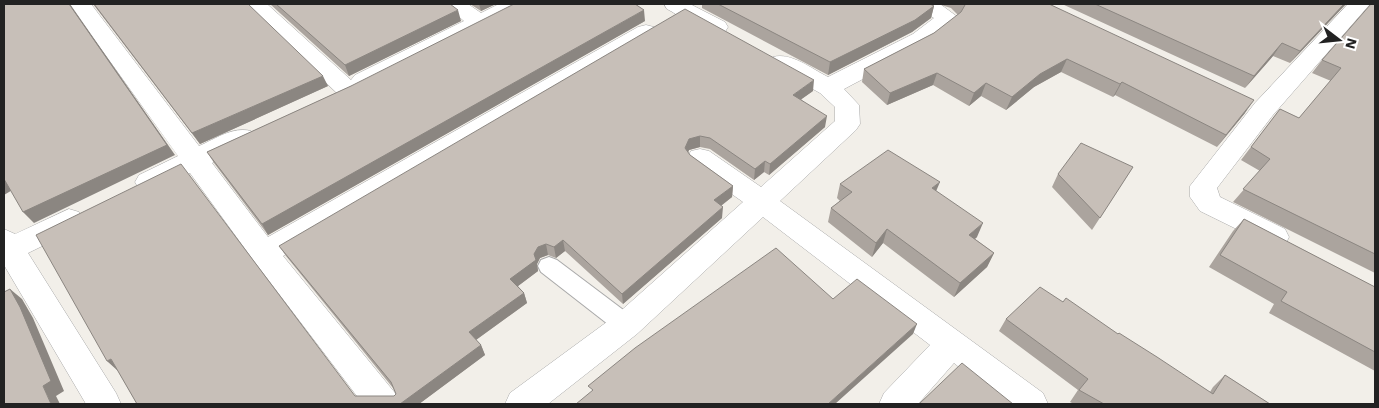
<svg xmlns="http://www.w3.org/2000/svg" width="1379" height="408" viewBox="0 0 1379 408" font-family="'Work Sans',sans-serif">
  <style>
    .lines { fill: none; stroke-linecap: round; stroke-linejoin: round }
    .service-casing { stroke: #a9a9a9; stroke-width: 2 }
    .minor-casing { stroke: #a9a9a9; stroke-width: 1 }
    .service { fill: #fff; fill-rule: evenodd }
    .minor { fill: #fff; fill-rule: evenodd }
    .wall { fill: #aba49e }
    .shaded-wall { fill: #8b8681 }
    .building { fill: #c7bfb8; stroke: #8b8681 }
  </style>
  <rect width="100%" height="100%" fill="#f2efe9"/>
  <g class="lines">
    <defs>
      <path id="service" d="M549,257L557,260L634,318L637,325L634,332L626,335L618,332L541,272L538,266L541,260Z"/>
      <path id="minor" d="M69,4H91L199,146C215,139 233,126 251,131L255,137L251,143L212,163L268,237L638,27L646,25L654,27L657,32L654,37L283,256L395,393L400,404H363L254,261L190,173C174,181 156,194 139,189L135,182L139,175L178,156Z
        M244,4H267L351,80L355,75L464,21L444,4H468L481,13L499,4H526L523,9L371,85L363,88L357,86L359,89L355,95L347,97L339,95Z
        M664,4H690L725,22L728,27L725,32C706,36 684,18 667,9Z
        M916,4H940L959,18L929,44L844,89L859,105L860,124L856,130L780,201L1043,393L1048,404H1005L954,363L918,404H879L884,393L930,345L763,217L637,334L548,404H505L510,393L615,316L743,202L691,165L687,158L691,151L700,149L709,151L761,187L835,121V107L820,93L773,67L769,62L773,57C791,52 812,69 828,77L913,34L934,18L918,9Z
        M1348,4H1370L1273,115L1217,188L1220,197L1285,229L1289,237L1285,245L1275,248L1200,211L1190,197V186L1255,103Z
        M69,209L79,212L83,220L79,228L28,253L116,393L121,404H86L4,265V229L15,234Z"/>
    </defs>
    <use href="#service" class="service-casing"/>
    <use href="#minor" class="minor-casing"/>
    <use href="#service" class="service"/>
    <use href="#minor" class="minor"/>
  </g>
  <path class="wall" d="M93,4H248L328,86L200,144Z
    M270,4H450L461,21L349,76Z
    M470,4H496L481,11Z
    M702,4H930L934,6L931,18L912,32L828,75L702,8Z
    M938,4H1050L1245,113L1217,147L1115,95L1113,97L1061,72L1034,87L1006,110L981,96L969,106L933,85L887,105L862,82L864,69L934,33L958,15L951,8Z
    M1062,4H1346L1290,63L1273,56L1245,88Z
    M1375,4V273L1233,202L1260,171L1241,160L1280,109L1299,118L1331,81L1312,73L1322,60Z
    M645,21L268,235L214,163L207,152L351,86Z
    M813,91L801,99L825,127L769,175L764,172L754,180L710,149L700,147L689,150L688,153L690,155L733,186L732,197L721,206L722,218L623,304L565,251L556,258L548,255L540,258L537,264L538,271L518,286L524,293L527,303L476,340L481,345L485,355L419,404H137L117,369L107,361L355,396H394L396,394L393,388L286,256L279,246Z
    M1133,167L1092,230L1052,187L1058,174Z
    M840,184L936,191L977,237L975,239L994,253L987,267L954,297L883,243L872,257L828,222L831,208L840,201L837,198Z
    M1244,219L1375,287V371L1269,313L1274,304L1209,267L1233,231Z
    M1063,302L1117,334L1210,392L1213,387L1225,375L1270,404H1074L1070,402L1078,390L999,331L1006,319Z"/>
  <path class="shaded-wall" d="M70,4L175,155L34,223L23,212Z
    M479,4H496L481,11Z
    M1344,4H1346L1290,63L1300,51Z
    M934,6L931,18L912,32L828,75L830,62Z
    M458,10L461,21L349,76L345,65Z
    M644,10L645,21L268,235L262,224Z
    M1282,43L1273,56L1245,88L1254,76Z
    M1067,59L1061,72L1034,87L1006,110L1012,97L1040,74Z
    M937,73L933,85L887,105L890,93Z
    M323,76L328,86L200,144L192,133Z
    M814,80L813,91L792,106L793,95Z
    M1122,82L1115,95L1113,97L1120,84Z
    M986,83L981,96L969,106L974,93Z
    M1254,100L1245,113L1217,147L1226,135Z
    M827,116L825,127L769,175L770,164Z
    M700,136V147L689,150L685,159V148L689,139Z
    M765,161L764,172L754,180L755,169Z
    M4,179L14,189L4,195Z
    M940,182L934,196L932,188Z
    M733,186L732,197L714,211V200Z
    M723,207L722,218L623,304L622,294Z
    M983,223L977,237L963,249L969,235Z
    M887,229L883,243L872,257L876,243Z
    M563,240L565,251L556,258L554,247Z
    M546,244L548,255L540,258L537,264L538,271L514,289L510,279L534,254L538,247Z
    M994,253L987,267L954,297L960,283Z
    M10,289L22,299L33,318L64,391L56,396L60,404H51L43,386Z
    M524,293L527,303L473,342L469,332Z
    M917,324L913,334L835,404H828Z
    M481,345L485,355L419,404H400Z
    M111,359L118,371L107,361Z"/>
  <path class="building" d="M4,4H69L167,145L23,212L4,179Z
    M94,4H248L323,76L192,133Z
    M276,4H450L458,10L345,65Z
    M514,4H635L644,10L262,224L207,152L351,86Z
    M718,4H930L934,6L915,20L830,62Z
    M963,4H1049L1254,100L1226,135L1122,82L1120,84L1067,59L1040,74L1012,97L986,83L974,93L937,73L890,93L864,69L934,33L961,12L965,5Z
    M1095,4H1344L1300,51L1282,43L1254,76Z
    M1371,4H1375V254L1243,189L1270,159L1251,147L1280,109L1299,118L1341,68L1322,60Z
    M685,9L814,80L793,95L827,116L770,164L765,161L755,169L710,138L700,136L689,139L685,148L690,155L733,186L714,200L723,207L622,294L563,240L554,247L546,244L538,247L534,254L536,260L510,279L524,293L469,332L481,345L400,404H137L111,359L107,361L36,235L181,164L355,396H394L396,394L391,382L279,246Z
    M1081,143L1133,167L1100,218L1058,174Z
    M888,150L940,182L932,188L983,223L969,235L994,253L960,283L887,229L876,243L831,208L852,192L840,184Z
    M1244,219L1375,287V352L1281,301L1287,292L1220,255Z
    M776,248L833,299L857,279L917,324L828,404H576L593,390L588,386L635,348Z
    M1040,287L1063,302L1066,298L1118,334L1119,333L1157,357L1213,394L1225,375L1270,404H1104L1079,390L1088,379L1006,319Z
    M10,289L20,307L51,381L43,386L51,404H4V292Z
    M962,363L1013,404H919Z"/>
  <rect width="1379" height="408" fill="none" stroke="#222222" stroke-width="10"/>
  <g transform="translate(1339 40) rotate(106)" stroke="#ffffff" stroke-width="4" paint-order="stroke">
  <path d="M0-4L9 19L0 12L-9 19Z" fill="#222222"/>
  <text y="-8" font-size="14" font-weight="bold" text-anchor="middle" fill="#222222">N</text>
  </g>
</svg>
